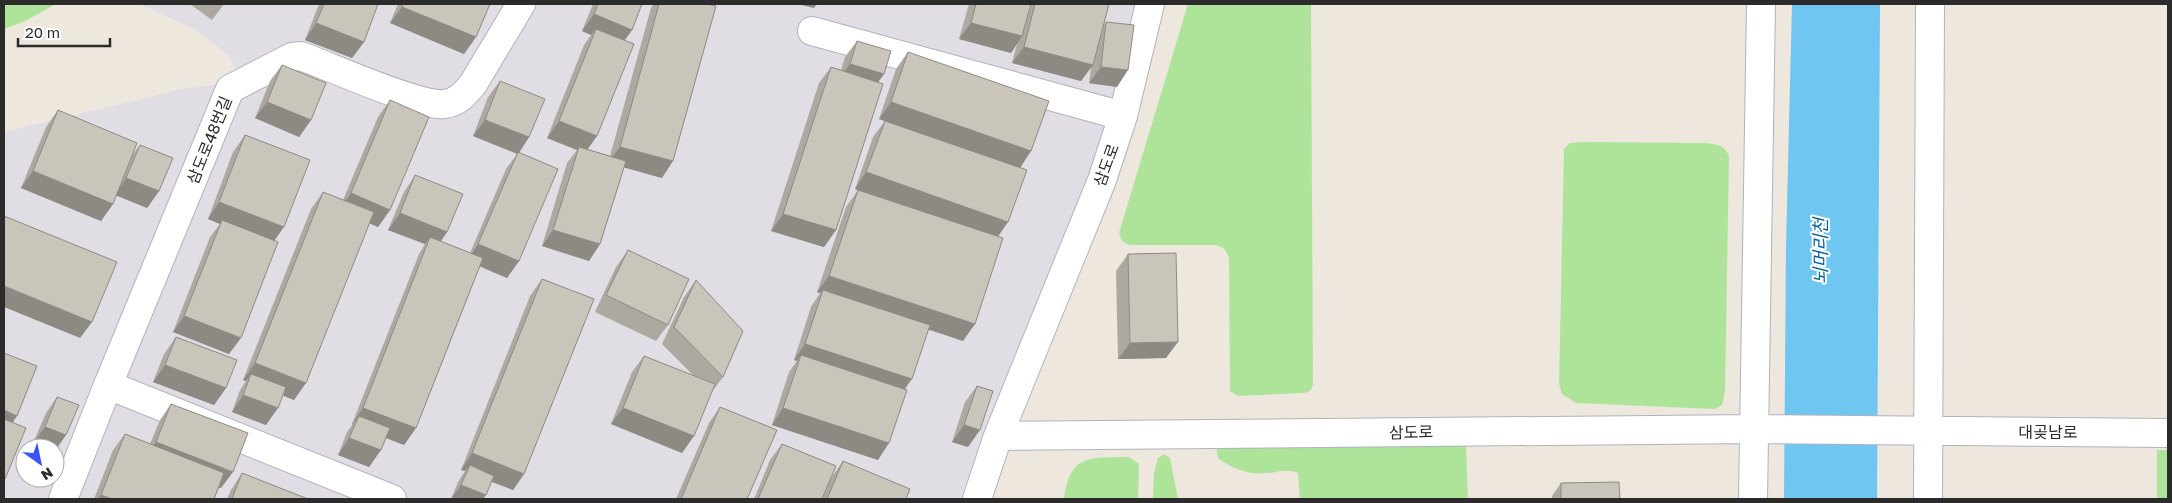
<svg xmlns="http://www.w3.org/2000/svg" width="2172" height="503" viewBox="0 0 2172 503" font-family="'Golos Text','Noto Sans KR',sans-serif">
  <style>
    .industrial { fill: #e0dde5; fill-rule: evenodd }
    .green { fill: #aee499 }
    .water { fill: #6fc6f0 }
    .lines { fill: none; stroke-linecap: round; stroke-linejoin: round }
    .minor-casing { stroke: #b1b2bf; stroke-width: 30 }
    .minor { stroke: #fff; stroke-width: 28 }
    .wall { fill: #ada9a1 }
    .shaded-wall { fill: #8d8a83 }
    .building { fill: #c9c5bb; stroke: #8d8a83 }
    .labels { text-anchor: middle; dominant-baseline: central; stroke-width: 4; stroke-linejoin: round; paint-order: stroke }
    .street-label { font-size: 16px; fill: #2b2b2b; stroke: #fff }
    .water-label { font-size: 18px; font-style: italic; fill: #0b639e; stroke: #fff }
  </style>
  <rect width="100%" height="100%" fill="#ede7dd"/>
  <path class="industrial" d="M139,4H1137L1129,47L1100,149L1020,342L960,499H4V132L187,88L212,85L220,82L237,71L227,54L195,29ZM25,448H55V478H25Z"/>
  <path class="green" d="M4,4H56L25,21L4,29Z
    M1188,4H1311L1313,385L1310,391L1304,393L1238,396L1230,391L1229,258L1224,248L1216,245H1129L1122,241L1119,233Z
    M1583,142L1703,143C1715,144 1724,144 1729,156L1725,392L1722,405L1715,409L1576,403L1562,394L1559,384L1564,149L1570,143Z
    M1466,444L1468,499H1300L1298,473C1289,469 1280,471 1270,473C1249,475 1234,470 1218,458L1216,447Z
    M2157,450H2168V499H2157Z
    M1164,454L1170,458L1178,499H1153L1154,473L1158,458Z
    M1129,457L1139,464L1138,499H1064C1070,453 1090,458 1129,457Z"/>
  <path class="water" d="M1792,4H1880L1877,499H1784L1786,246Z"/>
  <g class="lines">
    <defs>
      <path id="minor" d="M812,31L1123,116
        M108,385L230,89L292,57L301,56C331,67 419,107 445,104C458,102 465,94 473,84L521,4
        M998,436L1754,429L2168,433
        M63,499L108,385L392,499
        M977,499L998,436L1102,180L1123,116L1150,4
        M1753,499L1761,4
        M1928,499L1930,4"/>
    </defs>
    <use href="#minor" class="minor-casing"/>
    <use href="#minor" class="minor"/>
  </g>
  <path class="wall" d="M190,4H224L212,20Z
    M319,4H378L364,42L352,58L305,40Z
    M398,4H490L476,37L464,54L390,23Z
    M593,4H642L632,30L625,40L588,149L610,156L651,8L654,4H707L662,178L624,167L600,244L589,261L542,246L567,163L577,150L547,138L584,45L591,35L582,31Z
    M969,4H1109L1103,27L1106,22L1117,87L1089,83L1091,67L1081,81L1012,63L1017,44L1011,53L959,39Z
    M857,41L878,82L836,230L824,247L771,231L819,83L831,67L841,70L845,57Z
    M908,52L1020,167L998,236L963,341L929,329L878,460L772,425L789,372L797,361L794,360L811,307L820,293L817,292L846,207L858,190L855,189L873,137L885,121L879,119L896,69Z
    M282,65L311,120L299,137L255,118L270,81Z
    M500,81L529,137L519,153V261L507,278L480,266L416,428L404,445L386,438L381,450L369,467L338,455L347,432L352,425V424L419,254L425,244L388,230L404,192L415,175L447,232L441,241L470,253L506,169L517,154L473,136L488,97Z
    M390,100V210L378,227L369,223L294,400L283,395L266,425L232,412L240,390L246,381L243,380L311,209L323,192L343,200L378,117Z
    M58,110L132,155L140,145L159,191L147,208L116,195L113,204L101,221L21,188L46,127Z
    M245,135L275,240L229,354L173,332L210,237L220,224L208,219L233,152Z
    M628,250L668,325L656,341L595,312L616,267Z
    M1128,254L1166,358L1118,359L1116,271Z
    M542,279L524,474L513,490L492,482L483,499H451L458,482L465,471L461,470L530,296Z
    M696,280L723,377L711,393L682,453L611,424L632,372L644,356L694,376L662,344L684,297Z
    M176,337L226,388L214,405L153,382L164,354Z
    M977,386L968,447L952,442L965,402Z
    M57,397L55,448H46L33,443L46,413Z
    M171,404L221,488H219L214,499H94L113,450L125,434L150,444L160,420Z
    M720,407L747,499H676L709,423Z
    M782,444L822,499H754L770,460Z
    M843,461L906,499H822L831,478Z
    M242,473L308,499H227L231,490Z
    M1561,483L1620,499H1552V496Z"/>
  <path class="shaded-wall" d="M797,4H817L814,8Z
    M402,7L476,37L464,54L390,23Z
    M594,14L632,30L620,46L596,29L591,35L582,31Z
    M316,23L364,42L352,58L305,40Z
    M971,23L1022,36L1011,53L959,39Z
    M1024,47L1093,65L1081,81L1012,63Z
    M850,64L884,74L872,91L838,80Z
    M1101,67L1128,70L1117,87L1089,83Z
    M267,102L311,120L299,137L255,118Z
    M891,102L1031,151L1020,168L879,119Z
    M485,120L529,137L518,154L473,136Z
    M559,121L597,136L585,153L579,147L577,150L547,138Z
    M620,147L673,161L662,178L608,163Z
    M33,171L113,204L101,221L21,188Z
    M866,172L1008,222L997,238L855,189Z
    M126,178L159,191L147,208L115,195Z
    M351,193L390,210L378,227L339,210Z
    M219,202L284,227L272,244L222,220L220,224L208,219Z
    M400,213L447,232L436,248L430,237L425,244L388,230Z
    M783,214L836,230L824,247L771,231Z
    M553,230L600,244L589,261L542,246Z
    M478,244L519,261L507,278L467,261Z
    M829,276L975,324L963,341L821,294L823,290L820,293L817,292Z
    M4,286L92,322L80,338L4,307Z
    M184,316L241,338L229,354L173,332Z
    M1178,342L1166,358L1118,359L1130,343Z
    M805,344L912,379L900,395L801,355L797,361L794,360Z
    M255,363L306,383L294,400L248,382L251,374L246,381L243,380Z
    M165,365L226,388L214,405L153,382Z
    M243,395L278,408L266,425L232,412Z
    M363,408L416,428L404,445L355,426L359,416L352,425V424Z
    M623,408L694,436L682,453L611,424Z
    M783,408L889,443L878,460L772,425Z
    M4,410L17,416L6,432H4Z
    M964,425L980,430L968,447L952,442Z
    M45,427L66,435L55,451V448H46L33,443Z
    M349,438L381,450L369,467L338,455Z
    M156,442L233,472L221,488L145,459Z
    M472,453L524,474L513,490L467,472L470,465L465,471L461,470Z
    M461,485L486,495L483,499H451Z
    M101,495L112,499H98Z"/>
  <path class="building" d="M324,4H378L364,42L316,23Z
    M403,4H490L476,37L402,7Z
    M598,4H642L632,30L594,14Z
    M659,4H707L716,6L673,161L620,147Z
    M976,4H1031L1022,36L971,23Z
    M1035,4H1109L1093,65L1024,47Z
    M1106,22L1134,25L1128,70L1101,67Z
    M596,29L634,44L597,136L559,121Z
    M857,41L891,51L884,74L850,64Z
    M908,52L1049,101L1031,151L891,102Z
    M282,65L326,83L311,120L267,102Z
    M831,67L883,84L836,230L783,214Z
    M500,81L545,99L529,137L485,120Z
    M390,100L429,117L390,210L351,193Z
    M58,110L137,143L113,204L33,171Z
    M885,121L1027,170L1008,222L866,172Z
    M245,135L310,160L284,227L219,202Z
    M140,145L173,158L159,191L126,178Z
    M579,147L626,161L600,244L553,230Z
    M518,152L558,169L519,261L478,244Z
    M415,175L463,194L447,232L400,213Z
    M858,190L1003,238L975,324L829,276Z
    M323,192L374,212L306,383L255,363Z
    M4,216L117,262L92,322L4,286Z
    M222,220L278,242L241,338L184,316Z
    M430,237L483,258L416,428L363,408Z
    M628,250L689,279L668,325L606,295Z
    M1176,253L1178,342L1130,343L1128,254Z
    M542,279L594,299L524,474L472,453Z
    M696,280L743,331L723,377L674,327Z
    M823,290L930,325L912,379L805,344Z
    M176,337L237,360L226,388L165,365Z
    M4,353L37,366L17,416L4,410Z
    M801,355L907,390L889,443L783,408Z
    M644,356L715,384L694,436L623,408Z
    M251,374L286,387L278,408L243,395Z
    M977,386L993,391L980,430L964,425Z
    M57,397L79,405L66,435L45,427Z
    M171,404L248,433L233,472L156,442Z
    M720,407L777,430L747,499H681Z
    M359,416L390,428L381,450L349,438Z
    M4,419L26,428L5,479L4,478Z
    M125,434L224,473L214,499H112L101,495Z
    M782,444L836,466L822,499H758Z
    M843,461L910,489L906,499H827Z
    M470,465L494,476L486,495L461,485Z
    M242,473L308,499H232Z
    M1619,482L1620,499H1561V483Z"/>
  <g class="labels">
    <g class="street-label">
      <text transform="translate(209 140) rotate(-68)">삼도로48번길</text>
      <text transform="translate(1106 165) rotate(-70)">삼도로</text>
      <text transform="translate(1411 432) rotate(-1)">삼도로</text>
      <text x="2048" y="432">대곶남로</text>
    </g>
    <g class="water-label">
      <text transform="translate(1820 251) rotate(-90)">뇌머리천</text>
    </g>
  </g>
  <rect width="2172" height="503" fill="none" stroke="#2b2b2b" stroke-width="10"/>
  <g transform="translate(40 463) rotate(147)"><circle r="24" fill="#ffffff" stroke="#aaaaaa"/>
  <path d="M0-4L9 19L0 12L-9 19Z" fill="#3b53fc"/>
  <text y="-8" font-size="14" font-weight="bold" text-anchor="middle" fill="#2b2b2b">N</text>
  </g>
  <path d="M18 38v8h92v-8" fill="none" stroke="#2b2b2b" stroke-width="2.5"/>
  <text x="25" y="38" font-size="15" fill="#2b2b2b" stroke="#ffffff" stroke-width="4" paint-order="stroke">20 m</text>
</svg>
